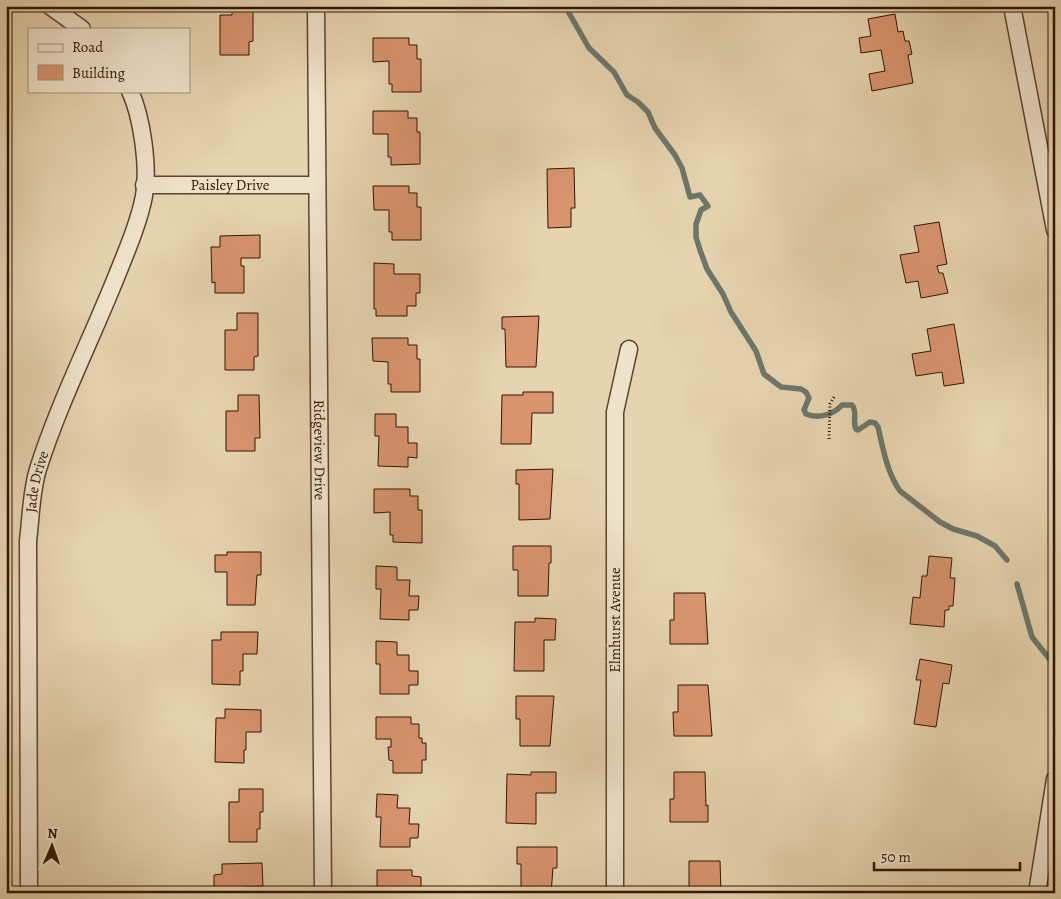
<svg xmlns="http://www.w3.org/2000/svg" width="1061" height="899" viewBox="0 0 1061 899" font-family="Alegreya,serif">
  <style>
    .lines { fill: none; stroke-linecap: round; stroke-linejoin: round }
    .stream { stroke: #6d7669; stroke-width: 5.5 }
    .building { fill: #d9946e; stroke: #301501 }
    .street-casing { stroke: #5e442c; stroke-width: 19 }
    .path { stroke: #301501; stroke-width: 3; stroke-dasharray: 1 2.5; stroke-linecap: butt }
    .street { stroke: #efe2cb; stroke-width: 16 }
    .labels { text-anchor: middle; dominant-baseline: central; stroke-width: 4; stroke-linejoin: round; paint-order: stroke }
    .street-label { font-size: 15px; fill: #301501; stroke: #efe2cb }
  </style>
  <rect width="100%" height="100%" fill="#e6d3af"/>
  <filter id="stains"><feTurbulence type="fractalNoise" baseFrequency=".004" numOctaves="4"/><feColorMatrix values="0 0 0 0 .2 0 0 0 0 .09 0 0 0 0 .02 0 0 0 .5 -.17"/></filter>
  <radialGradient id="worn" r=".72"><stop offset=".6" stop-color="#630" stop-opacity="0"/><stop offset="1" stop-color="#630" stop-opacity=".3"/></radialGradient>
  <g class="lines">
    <path class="stream" d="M565,6L589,48L614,72L627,95L638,102L648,112L655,128L675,155L682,168L690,197L700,195L708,206L701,210L696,224V237L700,250L707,269L723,294L731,312L756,351L764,374L781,387L801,389L806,392L809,398L804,410L806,414C818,419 833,415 842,405H852C858,412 852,422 856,429L858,430L870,422L875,423L878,427C883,448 887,473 900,491L940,522L953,529L977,536L995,546L1007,560
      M1017,584L1032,637L1052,662"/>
  </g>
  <path class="building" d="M232,6H253V41L249,42V55H220V15H232Z
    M895,14L898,32L903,31L905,41H909L912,54L908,55L913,83L872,91L869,74L885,71L881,50L861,53L859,38L871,36L868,19Z
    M373,38H409V45H417V59H421V92H392V84H389V61L373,62Z
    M373,111H408V118H417V132H420V164L391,165V157H388V134H373Z
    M574,168L575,208H571V227L548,228L547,169Z
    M373,186H409V193H417V207H421V240H392V232H389V210H374Z
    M939,222L947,264L937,266L939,273H943L948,293L921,298L918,281L906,283L900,255L919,252L914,226Z
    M260,235V258H241V266H244V293H215V282L212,283L211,247H220V236Z
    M374,263L394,264V274H420V293H416V306H407V316H376V309H374Z
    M237,313H258V356L254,357V370H225V330H237Z
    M539,316L536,367H506L505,329H502V317Z
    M954,324L964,383L944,386L942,372L916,376L912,354L931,351L927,329Z
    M372,338H408V345H417V359H420V392H391V384H388V362L373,361Z
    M523,392H553V413H532L531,444H501L502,395H523Z
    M238,395H259L260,438H255V451H226V411H238Z
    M375,414H396V427H408V443H417V458L408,457V467L378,466L379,436H375Z
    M553,469L550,519L519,520V484H516V470Z
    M374,489H410V496H418V510H422V543L393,542V535H390V512L374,513Z
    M513,546H551V563H549L548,596H518V570H513Z
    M227,552H261V575H257L255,605H227V572H215V555H227Z
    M929,556L952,558L950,578H955L953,606H949V610H945L944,627L910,624L913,597L920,598L922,576H927Z
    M376,566L397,567V580H410L409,596H419L418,610H409V620L380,619L381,589H376Z
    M674,593H705L708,644H670V620H674Z
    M535,618L556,619L555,640H544V671H514L515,622H535Z
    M221,632H258L257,654H243V671H240V685L212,684V640H221Z
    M376,641L397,642V655H409V671H418V685H409V694H380V664H376Z
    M920,659L952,665L949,684L943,683L936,727L914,724L921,680H916Z
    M678,685H708L712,736H674L673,712H678Z
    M516,696H554L550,746H520V719H516Z
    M225,709L261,710V732H246V750H244V763L215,762L216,718H225Z
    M376,717H411V724H419V738H422V743H426V760H422V773H393V761L389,760L388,747H391V739H376Z
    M531,772H556V793H536V824L506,823L507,774L531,775Z
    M674,772H705L706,806L708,805V822H670V799H674Z
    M239,789H263V812H260V829H257V842H229V802H239Z
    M377,794L398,795L397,808H410L409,824H419L418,838H410V847H380L381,817H376Z
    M517,847H557V868H553L551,893H521V864H517Z
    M689,861H720L721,893H685V888H689Z
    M262,863L263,886L243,887V893H214V875L222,874V864Z
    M377,870H412V876L421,877V891H424V893H377Z"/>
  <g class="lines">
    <defs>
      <g id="street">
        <path d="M50,6L82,29"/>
        <path id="s1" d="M316,6L323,893"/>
        <path d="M1012,6L1055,230"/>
        <path id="s2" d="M144,185H317"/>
        <path id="s3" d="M29,893L28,541C31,517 31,492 38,469C59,403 91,340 117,275C127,250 139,222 144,196C149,167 142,117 130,91"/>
        <path d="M615,893V412L629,349"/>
        <path d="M1037,893L1055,779"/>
      </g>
    </defs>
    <use href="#street" class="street-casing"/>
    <path class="path" d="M829,439L830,404L834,397"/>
    <use href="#street" class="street"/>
  </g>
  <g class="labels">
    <g class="street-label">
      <text stroke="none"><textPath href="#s2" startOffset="86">Paisley Drive</textPath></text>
      <text stroke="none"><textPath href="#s1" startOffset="444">Ridgeview Drive</textPath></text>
      <text stroke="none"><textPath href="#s3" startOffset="412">Jade Drive</textPath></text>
      <text transform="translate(615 620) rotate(-90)">Elmhurst Avenue</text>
    </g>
  </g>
  <rect width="1061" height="899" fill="none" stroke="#e6d3af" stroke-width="25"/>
  <rect x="8" y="8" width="1046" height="884" fill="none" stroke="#301501" stroke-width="2.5"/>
  <rect x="12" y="12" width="1036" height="874" fill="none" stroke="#301501"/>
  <rect x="28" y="28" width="162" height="65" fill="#efe2cb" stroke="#a3907a"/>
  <rect x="38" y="44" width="25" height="8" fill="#efe2cb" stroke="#a3907a"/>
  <text x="72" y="52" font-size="15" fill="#301501">Road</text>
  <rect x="38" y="65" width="25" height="15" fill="#d9946e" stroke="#a3907a"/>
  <text x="72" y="78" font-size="15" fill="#301501">Building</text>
  <g transform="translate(52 846) rotate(2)" stroke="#efe2cb" stroke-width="4" paint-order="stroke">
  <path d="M0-4L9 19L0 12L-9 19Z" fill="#301501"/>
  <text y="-8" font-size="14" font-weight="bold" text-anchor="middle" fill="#301501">N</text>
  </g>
  <path d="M874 862v8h146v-8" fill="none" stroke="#301501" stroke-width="2.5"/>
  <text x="881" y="862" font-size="15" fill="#301501" stroke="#efe2cb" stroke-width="4" paint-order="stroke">50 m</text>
  <rect width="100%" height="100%" filter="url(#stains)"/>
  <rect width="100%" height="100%" fill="url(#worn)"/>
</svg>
